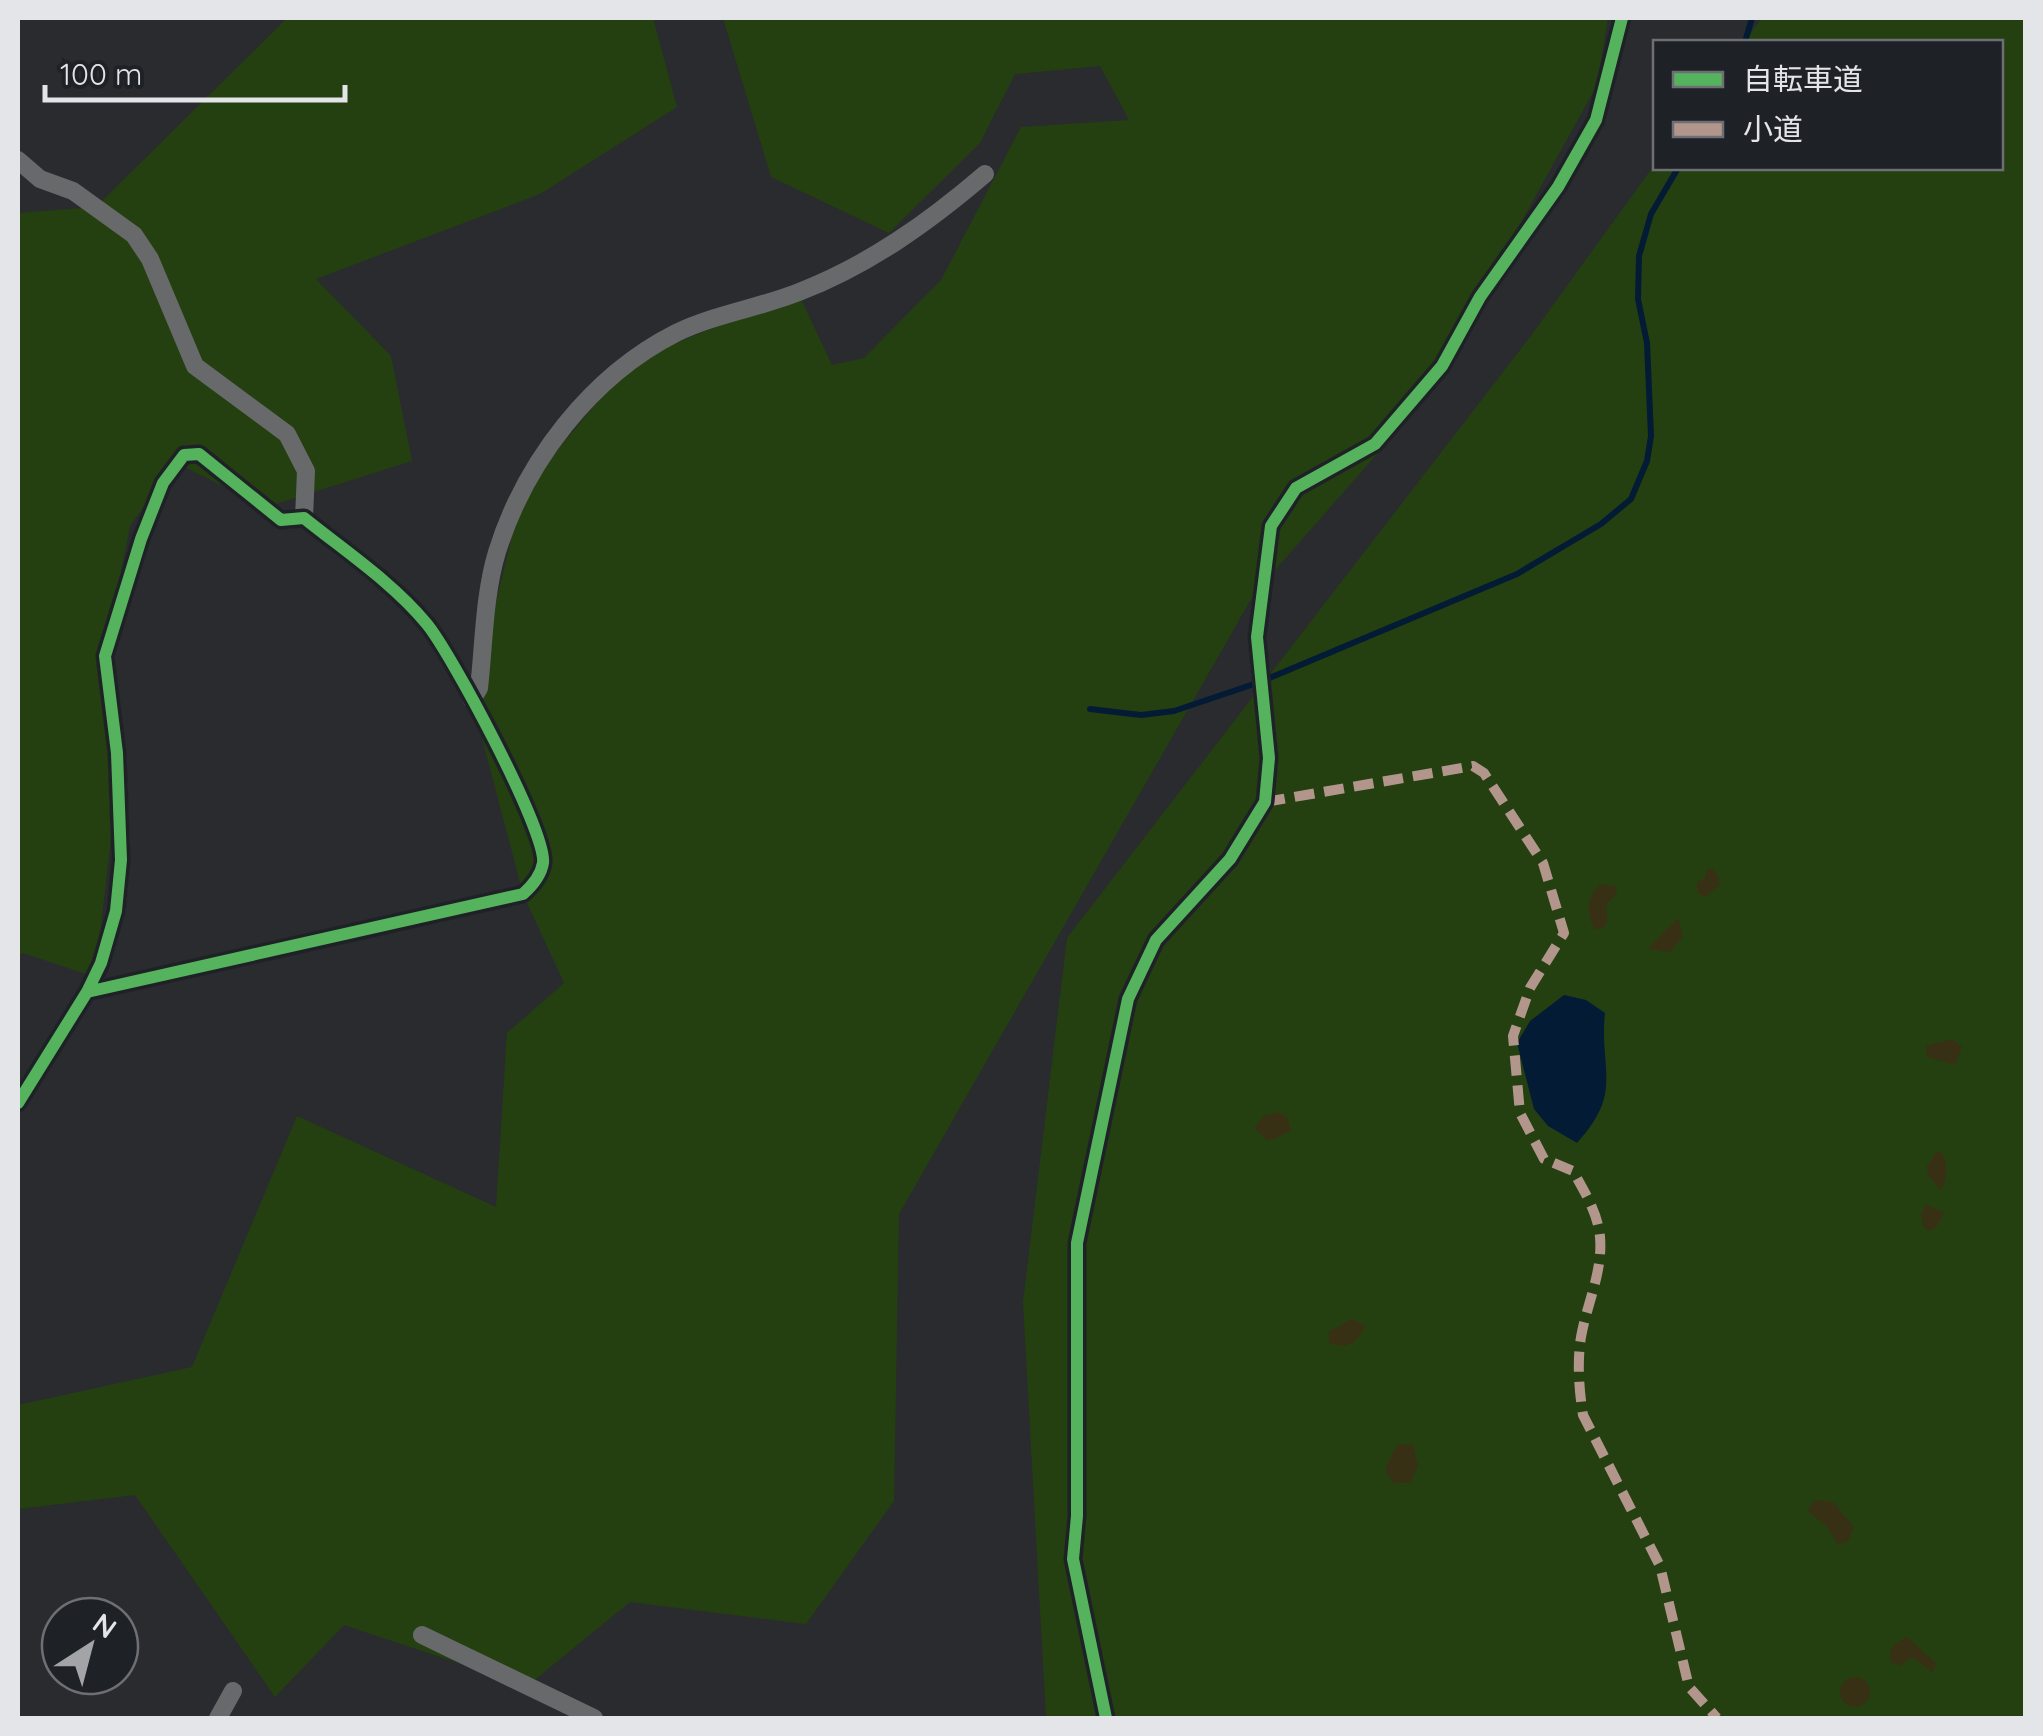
<svg xmlns="http://www.w3.org/2000/svg" width="2043" height="1736" viewBox="0 0 2043 1736" font-family="Quicksand,'Noto Sans JP',sans-serif">
  <style>
    .green { fill: #244011 }
    .sand { fill: #383015 }
    .water { fill: #041b35 }
    .lines { fill: none; stroke-linecap: round; stroke-linejoin: round }
    .stream { stroke: #041b35; stroke-width: 6 }
    .minor { stroke: #68696b; stroke-width: 18 }
    .quiet { stroke: #b2968c; stroke-width: 10; stroke-dasharray: 20 10; stroke-linecap: butt }
    .cycleway-casing { stroke: #1e2126; stroke-width: 19 }
    .cycleway { stroke: #56b35d; stroke-width: 12 }
  </style>
  <rect width="100%" height="100%" fill="#292b2e"/>
  <path class="green" d="M287,18H653L677,107L540,194L316,279L391,356L412,461L266,507L176,463L130,526L105,656L118,778L95,977L23,953L18,956V213L96,207Z
    M723,18H1608L1597,85L1420,405L1254,594L899,1214L894,1501L806,1624L630,1602L527,1686L344,1625L275,1697L135,1495L18,1509V1405L192,1367L297,1116L496,1207L507,1033L564,983L523,894L472,700L523,492L630,362L798,293L832,365L864,358L941,280L1021,127L1129,120L1100,66L1015,74L980,143L889,233L771,177Z
    M1762,18H2025V1718H1046L1023,1302L1067,938L1530,337L1655,164L1656,168H2000V42H1744Z"/>
  <path class="sand" d="M1707,869H1713L1719,877L1720,885L1705,897L1697,892V882L1705,878Z
    M1601,884L1616,887L1617,893L1607,904V923L1602,929H1595C1585,915 1587,895 1601,884Z
    M1678,918L1683,937L1669,953L1648,948Z
    M1952,1039L1962,1047L1955,1065L1927,1057L1926,1046Z
    M1278,1112L1287,1117L1291,1131L1268,1141L1254,1128L1264,1116Z
    M1936,1152L1942,1153C1948,1163 1948,1180 1941,1190L1928,1176L1927,1166Z
    M1926,1204L1944,1213L1937,1226L1930,1231L1923,1227L1921,1214Z
    M1352,1319L1366,1326L1355,1342L1344,1346L1330,1344L1328,1332Z
    M1413,1444L1418,1466L1411,1483H1393L1385,1469L1397,1445Z
    M1814,1500L1833,1502L1854,1527L1848,1542L1838,1545L1827,1527L1808,1511Z
    M1907,1637L1936,1663L1933,1673L1912,1657L1900,1666L1892,1663C1887,1647 1894,1644 1907,1637Z
    M1840 1692a15 15 0 1 1 30 0a15 15 0 1 1-30 0Z"/>
  <path class="water" d="M1564,995L1586,1000L1605,1013C1599,1072 1624,1091 1577,1143L1548,1126L1534,1109L1517,1043L1530,1021Z"/>
  <g class="lines">
    <path class="stream" d="M1745,42L1752,18
      M1090,709L1141,715L1174,711L1260,682L1517,574L1601,524L1631,499L1647,461L1651,436L1647,343L1638,299L1639,256L1651,214L1678,168"/>
    <path class="minor" d="M18,160L40,179L73,191L134,235L150,259L195,366L287,434L306,471L304,518
      M472,700L479,688C484,644 484,595 497,552C525,462 591,376 676,333C715,314 759,308 799,292C869,265 929,222 985,174
      M18,1103L87,992L101,963L116,911L121,860L117,753L105,656L141,539L163,483L184,455L199,454L281,520L304,518C345,551 393,583 426,623C450,651 547,832 543,863C541,875 532,886 523,894L87,992
      M422,1635L594,1718
      M218,1718L233,1691
      M1106,1718L1073,1559L1077,1516V1243L1128,999L1156,940L1230,859L1265,802L1269,758L1257,637L1271,526L1296,488L1375,444L1442,366L1480,297L1558,187L1596,120L1622,18"/>
    <path class="quiet" d="M1265,802L1473,766L1484,773L1543,863L1564,933L1530,988L1513,1036L1520,1113L1544,1159L1573,1171C1584,1191 1598,1213 1600,1237C1603,1272 1587,1303 1581,1337C1577,1362 1579,1390 1583,1415L1660,1566L1689,1687L1717,1718"/>
    <defs>
      <path id="cycleway" d="M18,1103L87,992L101,963L116,911L121,860L117,753L105,656L141,539L163,483L184,455L199,454L281,520L304,518C345,551 393,583 426,623C450,651 547,832 543,863C541,875 532,886 523,894L87,992
        M1106,1718L1073,1559L1077,1516V1243L1128,999L1156,940L1230,859L1265,802L1269,758L1257,637L1271,526L1296,488L1375,444L1442,366L1480,297L1558,187L1596,120L1622,18"/>
    </defs>
    <use href="#cycleway" class="cycleway-casing"/>
    <use href="#cycleway" class="cycleway"/>
  </g>
  <rect width="2043" height="1736" fill="none" stroke="#e3e5e9" stroke-width="40"/>
  <rect x="1653" y="40" width="350" height="130" fill="#1e2126" stroke="#6d6f74" stroke-width="2.5"/>
  <rect x="1673" y="72" width="50" height="15" fill="#56b35d" stroke="#6d6f74" stroke-width="2.5"/>
  <text x="1743" y="90" font-size="30" fill="#e3e5e9">自転車道</text>
  <rect x="1673" y="122" width="50" height="15" fill="#b2968c" stroke="#6d6f74" stroke-width="2.5"/>
  <text x="1743" y="140" font-size="30" fill="#e3e5e9">小道</text>
  <g transform="translate(90 1646) rotate(36)"><circle r="48" fill="#1e2126" stroke="#6d6f74" stroke-width="2.5"/>
  <path d="M0-8L18 38L0 25L-18 38Z" fill="#a2a4a8"/>
  <text y="-15" font-size="28" font-weight="bold" text-anchor="middle" fill="#e3e5e9">N</text>
  </g>
  <path d="M45 85v15h300v-15" fill="none" stroke="#e3e5e9" stroke-width="5"/>
  <text x="60" y="85" font-size="30" fill="#e3e5e9" stroke="#1e2126" stroke-width="8" paint-order="stroke">100 m</text>
</svg>
